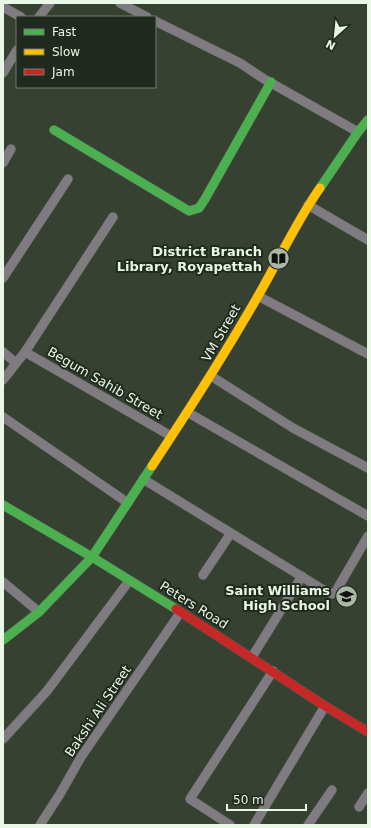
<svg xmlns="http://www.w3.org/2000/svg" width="371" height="828" viewBox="0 0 371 828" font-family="'DejaVu Sans',sans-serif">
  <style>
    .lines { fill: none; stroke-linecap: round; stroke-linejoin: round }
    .street-casing { stroke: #535c50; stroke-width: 10 }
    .fast-casing { stroke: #535c50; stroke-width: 10 }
    .slow-casing { stroke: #535c50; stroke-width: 10 }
    .jam-casing { stroke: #535c50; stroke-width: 10 }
    .street { stroke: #7f7b80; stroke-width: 9 }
    .fast { stroke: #4caf50; stroke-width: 9 }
    .slow { stroke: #ffc107; stroke-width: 9 }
    .jam { stroke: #c62828; stroke-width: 9 }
    .labels { text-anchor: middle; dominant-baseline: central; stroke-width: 4; stroke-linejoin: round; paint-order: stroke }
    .poi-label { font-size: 13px; font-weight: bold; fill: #e9f7e6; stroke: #202a1e; text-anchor: end }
    .street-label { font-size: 13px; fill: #e9f7e6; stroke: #202a1e }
  </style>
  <rect width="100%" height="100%" fill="#364132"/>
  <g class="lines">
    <defs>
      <path id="street" d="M120,3L147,17
        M3,7L21,17
        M39,17L50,3
        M155,21L240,63L264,79L358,132
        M3,73L17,50
        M3,163L11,149
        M308,205L368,240
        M3,278L68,179
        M258,296L368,354
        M3,352L16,363
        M25,352L171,436
        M211,376L293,428L368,468
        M3,380L25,352L113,217
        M187,412L368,516
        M3,417L128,503
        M143,479L322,589L332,594L336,591L368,536
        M203,575L231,533
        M3,582L39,612
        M252,657L302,576
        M3,739L47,691L129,581
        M359,807L368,793
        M40,825L60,794L81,757L180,613
        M230,825L190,799L273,671
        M254,825L325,706
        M308,825L332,790"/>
      <path id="fast" d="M54,130L189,211L199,208L205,199L271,82
        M320,188L358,132L368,120
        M3,505L92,557L176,609
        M3,640L39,612L92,557L152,466"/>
      <path id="slow" d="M152,466C189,410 225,354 258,296C279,260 296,222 320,188"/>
      <path id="jam" d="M176,609L325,706L368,732"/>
    </defs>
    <use href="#street" class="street-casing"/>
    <use href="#fast" class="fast-casing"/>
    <use href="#slow" class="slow-casing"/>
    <use href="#jam" class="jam-casing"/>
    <use href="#street" class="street"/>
    <use href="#fast" class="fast"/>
    <use href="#slow" class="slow"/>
    <use href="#jam" class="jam"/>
  </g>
  <defs>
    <symbol id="library-disc" viewBox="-11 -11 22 22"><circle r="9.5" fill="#aab7a7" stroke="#202a1e"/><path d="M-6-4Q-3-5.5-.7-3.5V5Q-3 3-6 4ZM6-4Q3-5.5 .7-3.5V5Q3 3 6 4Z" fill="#111"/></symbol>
    <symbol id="school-disc" viewBox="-11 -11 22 22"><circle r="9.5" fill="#aab7a7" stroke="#202a1e"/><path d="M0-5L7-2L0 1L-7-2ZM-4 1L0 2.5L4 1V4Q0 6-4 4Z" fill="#111"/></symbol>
  </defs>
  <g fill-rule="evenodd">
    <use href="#library-disc" x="266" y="246" width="25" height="25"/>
    <use href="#school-disc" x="334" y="584" width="25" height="25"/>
  </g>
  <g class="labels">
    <g class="poi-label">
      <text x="262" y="251">District Branch<tspan x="262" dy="15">Library, Royapettah</tspan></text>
      <text x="330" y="590">Saint Williams<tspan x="330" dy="15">High School</tspan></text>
    </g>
    <g class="street-label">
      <text transform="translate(221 333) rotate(-60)">VM Street</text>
      <text transform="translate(105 383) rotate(30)">Begum Sahib Street</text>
      <text transform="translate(194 605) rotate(32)">Peters Road</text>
      <text transform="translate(98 711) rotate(-56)">Bakshi Ali Street</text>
    </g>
  </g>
  <rect width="371" height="828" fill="none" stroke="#e9f7e6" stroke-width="8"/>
  <rect x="16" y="16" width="140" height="72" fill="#202a1e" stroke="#707c6e"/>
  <rect x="24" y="29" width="20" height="6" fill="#4caf50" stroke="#707c6e"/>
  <text x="52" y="36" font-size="12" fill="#e9f7e6">Fast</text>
  <rect x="24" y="49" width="20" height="6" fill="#ffc107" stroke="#707c6e"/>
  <text x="52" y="56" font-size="12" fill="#e9f7e6">Slow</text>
  <rect x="24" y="69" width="20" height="6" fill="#c62828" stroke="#707c6e"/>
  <text x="52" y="76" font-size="12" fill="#e9f7e6">Jam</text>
  <g transform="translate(335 36) rotate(207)" stroke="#202a1e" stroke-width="3" paint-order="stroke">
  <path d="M0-3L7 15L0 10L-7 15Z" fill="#e9f7e6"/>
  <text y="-6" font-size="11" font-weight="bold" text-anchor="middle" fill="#e9f7e6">N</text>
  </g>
  <path d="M227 804v6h79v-6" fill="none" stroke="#e9f7e6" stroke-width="2"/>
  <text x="233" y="804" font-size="12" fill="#e9f7e6" stroke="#202a1e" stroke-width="3" paint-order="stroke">50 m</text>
</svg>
